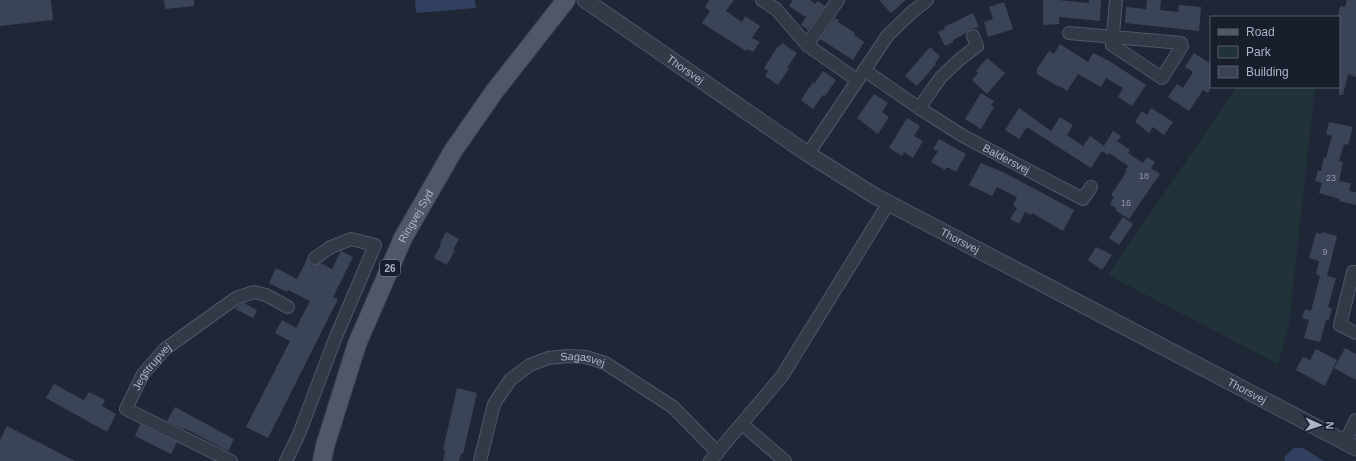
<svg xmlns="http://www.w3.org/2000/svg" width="1356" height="461" viewBox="0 0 1356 461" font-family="Arial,sans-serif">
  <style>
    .green { fill: #213338 }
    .water { fill: #32405f }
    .building { fill: #3b4457 }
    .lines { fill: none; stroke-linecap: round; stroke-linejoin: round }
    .minor-casing { stroke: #505665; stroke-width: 14 }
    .tertiary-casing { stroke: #505665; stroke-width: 17 }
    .primary-casing { stroke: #3c4251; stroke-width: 20 }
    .minor { stroke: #333947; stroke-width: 12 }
    .tertiary { stroke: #333947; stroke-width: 15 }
    .primary { stroke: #505867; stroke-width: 18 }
    .labels { text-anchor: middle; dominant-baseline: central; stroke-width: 3.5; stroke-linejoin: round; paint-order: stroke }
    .number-label { font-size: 9px; fill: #9097a9 }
    .shield { fill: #181e2c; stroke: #808696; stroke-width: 1 }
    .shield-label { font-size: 10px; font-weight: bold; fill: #adb3c4 }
    .street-label { font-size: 11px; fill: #adb3c4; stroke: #181e2c }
  </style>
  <rect width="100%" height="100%" fill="#1f2737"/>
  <path class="green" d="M1237,87H1315L1289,323L1278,364L1108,275Z"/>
  <path class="water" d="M415,0H475L476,8L416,13Z
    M1294,448H1303L1324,461H1285L1284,457Z"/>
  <path class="building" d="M0,0H51L53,20L0,26Z
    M164,0H194V6L165,9Z
    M709,0H734L726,11L742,22L745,16L760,26L752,38L760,42L753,52L747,49L746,51L702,23L710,11L705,7Z
    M793,0H810L815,4L818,1L825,6L808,30L801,25L806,17L789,6Z
    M879,0H906L891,13Z
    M1043,0H1058L1089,3V0H1101L1100,21L1059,17V24L1043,25Z
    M1147,0H1161L1160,10L1178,12L1179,5L1201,7L1199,31L1125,23L1126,7L1146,9Z
    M1347,0H1356V77L1348,74L1343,95H1339V17H1338L1340,6L1345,7Z
    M1004,2L1013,29L988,37L984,22L993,19L989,7Z
    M973,13L979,27L970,29L966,33L953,40V42L945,46L938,32L945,29L944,27Z
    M835,18L839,20L838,22L855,33L854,35L864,42L853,60L820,39Z
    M782,43L797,53L787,68L789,69L778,85L765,76L768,71L764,68L778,46L779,47Z
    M1060,44L1088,62L1093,53L1111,62L1146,85L1132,106L1118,97L1123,88L1106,78L1101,87L1078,74L1067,91L1060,86L1059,87L1037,74V69L1049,51L1054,54Z
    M930,47L940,56L935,63L936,64L917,86L905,76Z
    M1194,53L1211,64V87L1208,93L1203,90L1189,111L1168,97L1177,84L1183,88L1193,72L1185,67Z
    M987,58L1005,73L987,94L972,80L978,73L976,71Z
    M823,71L836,80L825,96L823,95L813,109L801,100L813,82L814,84Z
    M981,93L994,101L991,105L994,107L981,129L965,119Z
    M874,94L888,103L882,112L889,117L878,134L857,118Z
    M1019,108L1051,131L1060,117L1073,125L1067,135L1083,146L1090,136L1104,146L1113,131L1121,136L1117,141L1130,150L1128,153L1143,163L1147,157L1155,162L1151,168L1160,174L1129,219L1115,210L1117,209L1110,204L1114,197L1111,195L1127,171H1125L1128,166L1109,153L1108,155L1102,151L1091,168L1027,127L1019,139L1005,130Z
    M1151,108L1173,122L1164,135L1153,127L1149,133L1135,122L1142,111L1147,115Z
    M907,118L920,126L914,136L923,141L913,158L904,152L902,156L889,148Z
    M1329,122L1353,127L1348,145L1344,144L1339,161L1343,162L1339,181L1351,183L1349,191L1356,192V205L1339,201L1340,199L1319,193L1322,183L1315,181L1318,170L1321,171L1324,157L1326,158L1332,136L1326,134Z
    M939,139L966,154L956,172L947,167L945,170L931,162L938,151L933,149Z
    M981,163L1005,173L1074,210L1063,231L1032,213L1031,215L1025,212L1019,224L1010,219L1017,208L1013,205L1017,197L997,187L992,196L969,185Z
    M1123,217L1133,224L1119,245L1109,238Z
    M446,232L459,239L453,250H455L447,265L434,258L441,244L440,243Z
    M1322,232L1337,236L1327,276L1336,278L1328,307L1332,308L1329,320H1326L1320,342L1304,338L1309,320L1302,318L1305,309L1311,311L1320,276L1316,274L1319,261L1309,258L1316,233L1322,234Z
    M1096,247L1112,255L1102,270L1088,260Z
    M341,251L353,257L333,297L338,299L268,438L246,427L290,341L275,333L282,320L296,328L310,301L288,290L287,292L269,283L276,268L297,279L308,257L309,262L311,265H316L321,263L332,269Z
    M244,303L257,310L253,318L235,309L239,305Z
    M1345,348L1356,354V380L1334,368Z
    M1316,349L1337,360L1325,386L1296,370L1303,357L1310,360Z
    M54,384L84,400L89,392L105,400L102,406L116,414L107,432L46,398Z
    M457,388L477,393L463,454H461L459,461H443L445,450H443Z
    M175,407L234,439L228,451L184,428L183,429L167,421Z
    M140,424L177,442L171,454L135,436Z
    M7,426L75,461H0V440Z"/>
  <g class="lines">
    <defs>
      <g id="minor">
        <path d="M762,0L776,9L807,45L857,80"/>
        <path d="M1069,33L1181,43L1182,46L1162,78L1112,45L1116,0"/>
        <path d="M807,45L838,0"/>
        <path id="s1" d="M864,70L919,108L963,136L1083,199L1091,187"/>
        <path d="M919,108L941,77L959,60L977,46L973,36"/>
        <path d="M808,154L888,35L911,13L927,0"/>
        <path d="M1356,272H1353L1340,325L1356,333"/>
        <path d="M742,424L785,461"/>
        <path d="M1345,442L1356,420"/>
        <path id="s2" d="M231,461L126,409L143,374L165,349L236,298L254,292L266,295L288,307"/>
        <path d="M286,461L299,434L335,339L375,245L351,239L331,247L315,258"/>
        <path id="s3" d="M480,461L494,404L510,380L530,365L548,358L568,356L586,357L605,363L673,407L718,453"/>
        <path d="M710,461L782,376L888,204"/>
      </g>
      <g id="tertiary">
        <path id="s4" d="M585,0L808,154L875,196L1356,448"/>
      </g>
      <g id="primary">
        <path id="s5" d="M322,461L325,446L357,344L403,238L453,151L494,92L566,0"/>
      </g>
    </defs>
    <use href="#minor" class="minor-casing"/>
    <use href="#tertiary" class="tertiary-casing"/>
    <use href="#primary" class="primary-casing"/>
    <use href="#minor" class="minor"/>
    <use href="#tertiary" class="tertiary"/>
    <use href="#primary" class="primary"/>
  </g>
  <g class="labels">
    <g class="number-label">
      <text x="1144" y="176">18</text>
      <text x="1331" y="178">23</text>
      <text x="1126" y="203">16</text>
      <text x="1325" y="252">9</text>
    </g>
    <rect class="shield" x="380" y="260" width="20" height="16" rx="3"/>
    <g class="shield-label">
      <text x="390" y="268">26</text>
    </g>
    <g class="street-label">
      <text stroke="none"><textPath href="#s4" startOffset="122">Thorsvej</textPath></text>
      <text stroke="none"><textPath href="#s1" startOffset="168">Baldersvej</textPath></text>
      <text stroke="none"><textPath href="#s5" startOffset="263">Ringvej Syd</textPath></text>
      <text stroke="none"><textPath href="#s4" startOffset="446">Thorsvej</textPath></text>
      <text stroke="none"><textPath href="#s3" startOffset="167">Sagasvej</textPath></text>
      <text stroke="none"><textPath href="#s2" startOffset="167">Jegstrupvej</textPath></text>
      <text stroke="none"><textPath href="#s4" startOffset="770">Thorsvej</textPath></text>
    </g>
  </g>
  <rect x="1210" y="16" width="130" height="72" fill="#181e2c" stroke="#545a69"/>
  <rect x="1218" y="29" width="20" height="6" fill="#505867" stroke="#545a69"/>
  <text x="1246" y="36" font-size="12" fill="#adb3c4">Road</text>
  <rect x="1218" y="46" width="20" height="12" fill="#213338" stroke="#545a69"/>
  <text x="1246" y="56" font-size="12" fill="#adb3c4">Park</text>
  <rect x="1218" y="66" width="20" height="12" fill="#3b4457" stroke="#545a69"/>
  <text x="1246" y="76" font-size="12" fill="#adb3c4">Building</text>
  <g transform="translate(1320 425) rotate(93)" stroke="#181e2c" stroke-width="3" paint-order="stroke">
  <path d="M0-3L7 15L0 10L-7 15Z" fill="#adb3c4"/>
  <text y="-6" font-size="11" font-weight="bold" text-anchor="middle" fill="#adb3c4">N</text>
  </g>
</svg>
